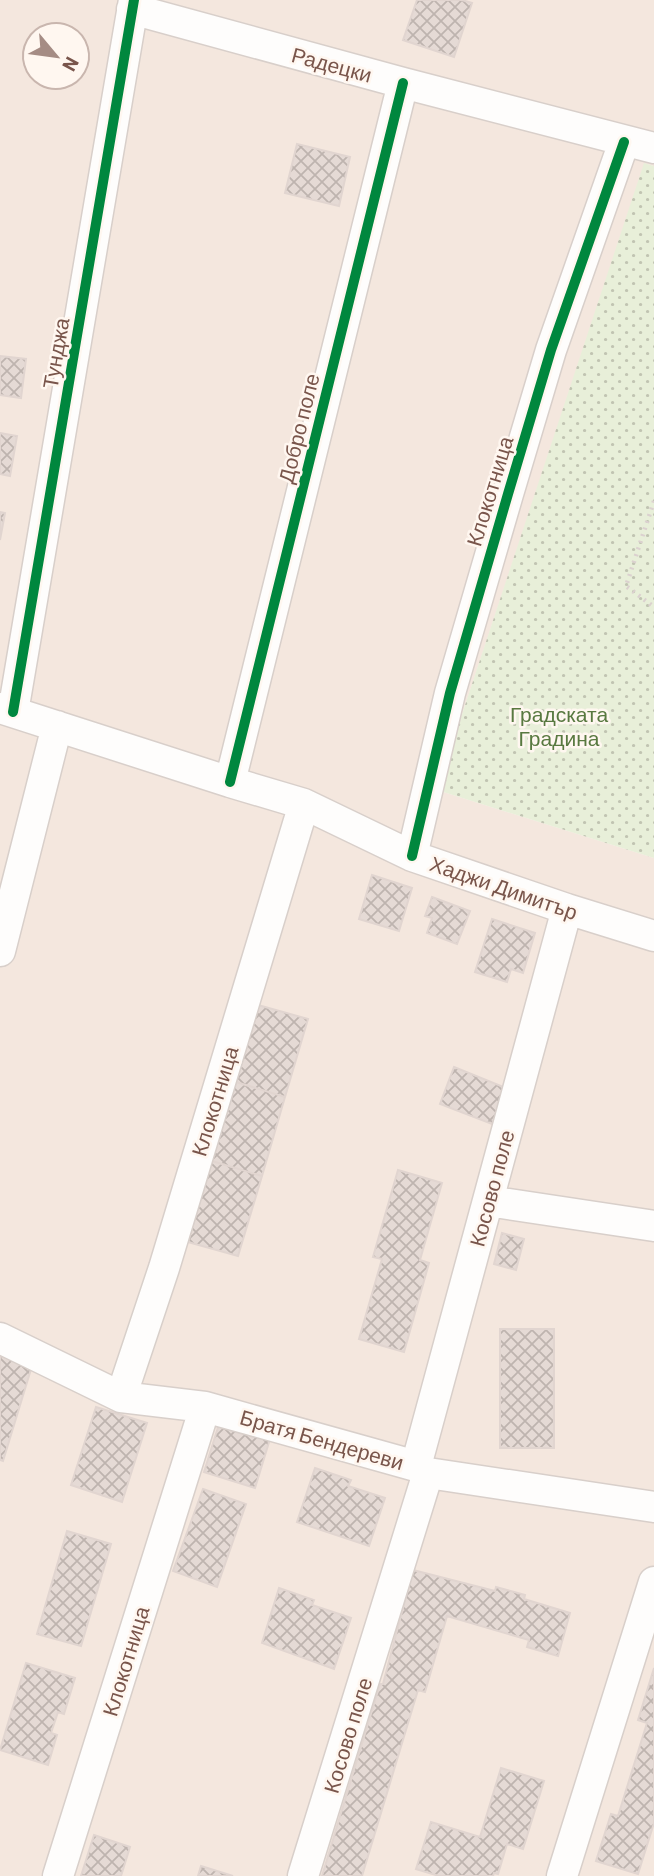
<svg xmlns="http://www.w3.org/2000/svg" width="654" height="1876" viewBox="0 0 654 1876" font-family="Barlow,sans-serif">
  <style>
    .residential { fill: #f4e7de; fill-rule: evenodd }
    .grass { fill: url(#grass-dots) }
    .building { fill: url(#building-cross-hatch); stroke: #e1d5d0; stroke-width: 2 }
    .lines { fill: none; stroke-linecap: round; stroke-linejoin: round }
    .street-casing { stroke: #d8cfca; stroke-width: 33 }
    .path { stroke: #dbd1cf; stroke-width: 4.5; stroke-dasharray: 2 5; stroke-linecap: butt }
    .street { stroke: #fefdfc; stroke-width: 30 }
    .cycleway-casing { stroke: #fff7f0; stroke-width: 15 }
    .cycleway { stroke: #00873e; stroke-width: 10 }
    .labels { text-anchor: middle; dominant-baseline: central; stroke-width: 5; stroke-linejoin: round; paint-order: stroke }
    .street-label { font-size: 21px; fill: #79554b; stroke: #fff7f0 }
    .park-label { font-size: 21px; fill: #597940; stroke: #fff7f0 }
  </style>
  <defs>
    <pattern id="grass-dots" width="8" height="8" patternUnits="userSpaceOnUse" patternTransform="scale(1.75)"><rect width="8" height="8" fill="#e8efd9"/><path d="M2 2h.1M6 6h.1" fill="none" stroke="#c1c4b2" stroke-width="1.8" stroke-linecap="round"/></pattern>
    <pattern id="building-cross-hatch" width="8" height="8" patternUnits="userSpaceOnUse" patternTransform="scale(1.75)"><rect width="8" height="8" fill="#e5dad5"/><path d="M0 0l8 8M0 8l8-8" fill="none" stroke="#beb4af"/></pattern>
  </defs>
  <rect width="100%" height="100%" fill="#f8f3ee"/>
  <path class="residential" d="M0,0H654V166L645,164L437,790L654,858V1876H0ZM35,35H77V77H35Z"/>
  <path class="grass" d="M644,163L654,166V858L437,790Z"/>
  <path class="building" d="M417,0H462L472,3L454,57L403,40Z
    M297,144L350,157L339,206L285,193Z
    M0,356L26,359L21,398L0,395Z
    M0,433L17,436L10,476L0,474Z
    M0,512L5,513L0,540Z
    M372,875L412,888L399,931L359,919Z
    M432,897L470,911L457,944L427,933L432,918L425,916Z
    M492,919L535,933L523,973L511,969L507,982L475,972Z
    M258,1005L308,1019L285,1097L236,1082Z
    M454,1067L506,1088L492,1124L440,1104Z
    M236,1082L285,1097L262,1176L212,1161Z
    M212,1161L262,1176L238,1256L188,1242Z
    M398,1170L442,1183L420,1260L429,1263L404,1352L359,1339L382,1259L373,1257Z
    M502,1233L524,1239L516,1270L494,1264Z
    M500,1329H554V1448H500Z
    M0,1356L32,1366L3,1461L0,1460Z
    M96,1407L147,1423L122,1502L71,1485Z
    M219,1424L270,1439L255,1488L204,1472Z
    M315,1468L351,1480L348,1486L385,1498L369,1546L297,1522Z
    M203,1489L246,1504L217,1587L173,1571Z
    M67,1531L111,1544L81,1646L37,1634Z
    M413,1570L495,1591L496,1587L525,1595L524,1599L570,1613L558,1656L527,1647L529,1640L447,1616L425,1692L418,1690L362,1876H322L380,1684H383Z
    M279,1588L314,1600L312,1605L351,1618L334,1669L262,1643Z
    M26,1663L75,1678L64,1714L58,1712L51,1733L57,1735L48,1765L0,1750Z
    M654,1668V1823L638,1874L596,1861L611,1814L618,1816L647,1723L638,1720Z
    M501,1768L544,1781L523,1849L507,1844L498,1874L494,1873L493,1876H439L416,1869L431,1822L480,1837Z
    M94,1835L130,1847L121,1876H81Z
    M201,1866L233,1876H198Z"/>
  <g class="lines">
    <defs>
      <path id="street" d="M132,9L403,83L654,148
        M0,708L230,782L304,804L412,856L567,909L654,936
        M13,712L134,0
        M230,782L403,83
        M412,856L450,693L508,494L551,350L624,142
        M0,951L57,726
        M488,1201L654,1226
        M0,1338L121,1397L205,1407L416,1466L428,1473L654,1507
        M121,1397L164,1268L304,804
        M416,1466L567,909
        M58,1876L205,1407
        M303,1876L428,1473
        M562,1876L654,1582"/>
    </defs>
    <use href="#street" class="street-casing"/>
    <path class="path" d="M654,501L626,586L654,607"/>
    <use href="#street" class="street"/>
    <defs>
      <path id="cycleway" d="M13,712L134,0
        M230,782L403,83
        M412,856L450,693L508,494L551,350L624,142"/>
    </defs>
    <use href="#cycleway" class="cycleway-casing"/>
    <use href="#cycleway" class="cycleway"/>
  </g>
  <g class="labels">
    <g class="street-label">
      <text transform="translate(332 64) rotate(15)">Радецки</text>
      <text transform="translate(55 353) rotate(-80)">Тунджа</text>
      <text transform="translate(298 428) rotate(-76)">Добро поле</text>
      <text transform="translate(489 491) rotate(-73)">Клокотница</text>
      <text transform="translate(504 887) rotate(19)">Хаджи Димитър</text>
      <text transform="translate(214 1101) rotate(-73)">Клокотница</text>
      <text transform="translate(491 1188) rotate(-75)">Косово поле</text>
      <text transform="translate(322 1439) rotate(16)">Братя Бендереви</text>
      <text transform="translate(125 1661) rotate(-73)">Клокотница</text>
      <text transform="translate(347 1735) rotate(-73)">Косово поле</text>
    </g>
    <g class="park-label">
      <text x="559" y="713">Градската<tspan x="559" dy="24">Градина</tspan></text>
    </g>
  </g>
  <g transform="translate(56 56) rotate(119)"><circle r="33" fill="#fff7f0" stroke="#c9b6ae" stroke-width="2"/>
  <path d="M0-5L12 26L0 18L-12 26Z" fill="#a58c84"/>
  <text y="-10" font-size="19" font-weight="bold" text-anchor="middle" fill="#79554b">N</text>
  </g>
</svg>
